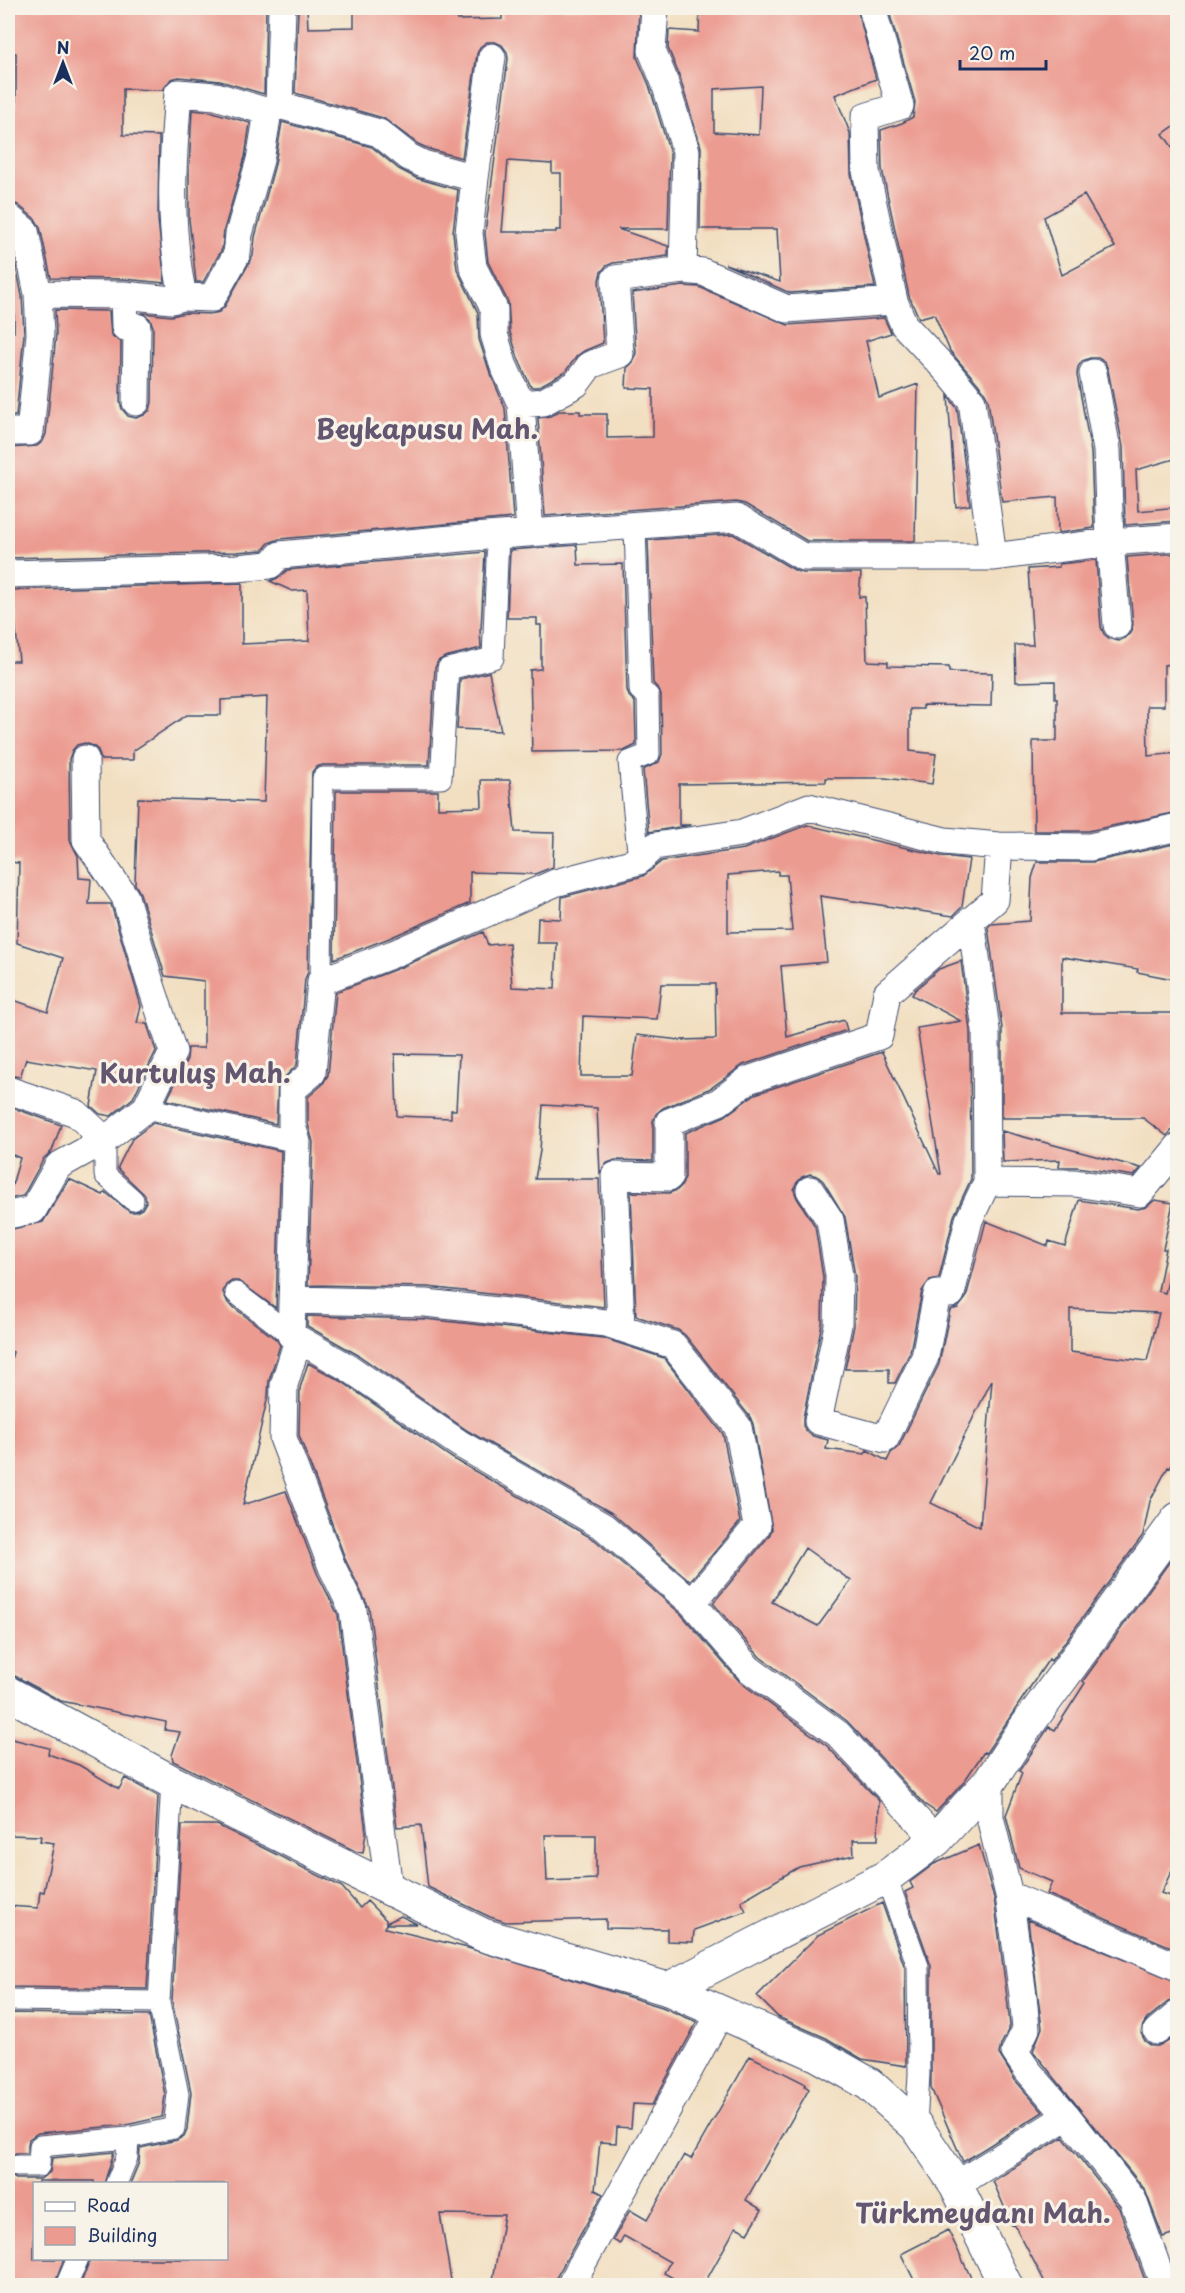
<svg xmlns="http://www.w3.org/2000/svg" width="1185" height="2293" viewBox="0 0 1185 2293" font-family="'Playpen Sans',sans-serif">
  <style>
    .building { fill: #ec9b91; fill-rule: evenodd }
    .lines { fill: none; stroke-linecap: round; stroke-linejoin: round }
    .pedestrian-casing { stroke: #3b496d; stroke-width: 23 }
    .minor-casing { stroke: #3b496d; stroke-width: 29 }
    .tertiary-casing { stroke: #3b496d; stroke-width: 35 }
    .secondary-casing { stroke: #3b496d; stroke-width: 35 }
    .pedestrian { stroke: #fff; stroke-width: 21 }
    .minor { stroke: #fff; stroke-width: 27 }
    .tertiary { stroke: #fff; stroke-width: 33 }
    .secondary { stroke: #fff; stroke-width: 33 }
    .labels { text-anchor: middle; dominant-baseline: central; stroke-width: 6; stroke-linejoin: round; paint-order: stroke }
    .district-label { font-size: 27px; font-weight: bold; fill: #645570; stroke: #f7f3e8 }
  </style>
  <rect width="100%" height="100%" fill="#f7f3e8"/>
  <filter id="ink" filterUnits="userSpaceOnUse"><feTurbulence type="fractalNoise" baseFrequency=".0167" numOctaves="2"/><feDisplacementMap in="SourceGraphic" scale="12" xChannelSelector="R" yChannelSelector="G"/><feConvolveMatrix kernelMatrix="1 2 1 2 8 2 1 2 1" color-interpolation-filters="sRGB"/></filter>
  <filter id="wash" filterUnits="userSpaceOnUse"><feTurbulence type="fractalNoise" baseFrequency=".008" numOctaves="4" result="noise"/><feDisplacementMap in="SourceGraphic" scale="24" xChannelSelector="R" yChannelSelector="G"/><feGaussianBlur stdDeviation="1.35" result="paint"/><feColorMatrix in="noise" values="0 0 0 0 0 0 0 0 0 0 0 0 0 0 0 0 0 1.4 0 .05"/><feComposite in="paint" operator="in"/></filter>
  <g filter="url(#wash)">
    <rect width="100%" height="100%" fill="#f2dfc1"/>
    <g id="blocks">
      <path class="building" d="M10,8H266L264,94L220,81L179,77L171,79L163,90L123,89V135L159,136L158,220L165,283L124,279L51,278L40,227L35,219L18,205L8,202V111H16V53L8,54V27L11,26Z
        M298,8H307L308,28L354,27V8H457V20L502,19V8H639L637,57L649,85L670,153L668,229H618L668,246V256L613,263L606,266L601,272L599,280L603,343L584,351L577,356L565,372L538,387H531L518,358L510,332L508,302L488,262L485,233L508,59L507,52L502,45L495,42H487L480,47L477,54L462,158L429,149L418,144L383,118L295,93ZM508,161L552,164V173H561V230H556V232H502Z
        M700,8H857L876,79L835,95L850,133L851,174L875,287L790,293L725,264L780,282L777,229H700L701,147L679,75L668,48L669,30L699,32ZM761,86L759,135L714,132V89Z
        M888,8H1178V123L1163,134L1178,155V458L1136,470L1138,511L1178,507V521L1125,525L1123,447L1108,370L1105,362L1098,358H1090L1082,361L1078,367L1077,375L1091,452L1094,528L1058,533L1057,497L1002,502L988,399L984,391L950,351L934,314L919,318L909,296L882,169L881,130L902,123L913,117L915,102ZM1084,195L1115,247L1062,275L1044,217Z
        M192,110L213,112L250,123L245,157L224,230L222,249L203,282H196L189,219V171Z
        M282,122L372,147L399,169L416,178L458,190L453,232L457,269L478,313L479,339L489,370L505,408L513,518L279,539L269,543L263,550L236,552L8,558V448L37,446L43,441L46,434L56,335L55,310L109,311L111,335L121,342L120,402L122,409L128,416L136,418L144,415L150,410L152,402L153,327L150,319L143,313L171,316L185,313L211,314L219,312L225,306L253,256L255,237L275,164Z
        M8,237L11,240L22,296L24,334L16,416H8V332H14V287H8Z
        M683,286L699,287L788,325L884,318L891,333L866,341L879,398L918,384L915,541H807L745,504L736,502L545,516L538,418L550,416L559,411H580V414H607V438L653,437V389L626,388L627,368L633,362L636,353L632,293Z
        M948,396L957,408L970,505L956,507Z
        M733,534L796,571L803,573H861L859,597H865L867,661L888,662V666L949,667V672L992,673L991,706L923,705V709H910V751L936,754L932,784L885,778H826V782L679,784V825H691L649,832L643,770L659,762L662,754L661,696L659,690L653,683L648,540Z
        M577,545L578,565L623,564L627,690L629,696L635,702L636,745L624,751L532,752L530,670L541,669V625H537V618H507L510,550Z
        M485,552L481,629H480L481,648L445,657L438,661L435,668L429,765H323L316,767L312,772L308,972L305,979L297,1065L278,1084L276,1124L167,1100L187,1059L188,1048H204V981L165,976L140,893L135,884L138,798L264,802L267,697L221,700V715H187L133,751V760H101L98,750L93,746L85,743L77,745L72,751L69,759L70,840L78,856L79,878L91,879L89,904H111L141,1006L137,1023L147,1024L156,1051L133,1098L111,1116L100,1114L91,1106L97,1071L26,1059L20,1077L8,1075V998L48,1012L63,958L17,943L19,863L9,862L11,798H8V661H19L14,610L8,611V590L242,583V644L309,641L307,590L292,591L270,581L280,577L287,570Z
        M1178,553V663L1164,665V706H1147L1148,756L1178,753V812L1088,831H1034L1033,741H1057V698H1055V681L1016,682L1015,645H1033L1028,569L1059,567V564L1096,560L1101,627L1104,634L1110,639L1119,641L1125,638L1131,632L1133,624L1127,557Z
        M489,672L501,731L457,729L460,679Z
        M481,780H510L515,832L554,833L553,867L535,874L470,872V903L387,939L334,959L336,791H438V808L482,807Z
        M807,825L941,856L969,859L962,907L953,916L820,896L827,962L781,966L787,1037L844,1020L847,1030L743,1065L711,1088L663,1108L656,1114L653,1121V1161L615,1160L607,1163L600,1173L597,1108L543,1105L540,1151L535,1179H599L604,1307L428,1287L308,1285L313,1142L308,1124V1097L322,1085L328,1075L336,992L399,968L483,932L488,945L509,943L512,987L555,989L557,943H537L538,918L561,919L562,897L643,876L662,861L744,849ZM778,871V875H787L792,931L728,932V875ZM661,984H715L716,1039L680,1040L637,1035L632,1076H581L583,1016L657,1019ZM395,1054L459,1055L456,1110H451V1118L397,1116Z
        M1178,843V980L1137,972L1138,969L1062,957V1013H1178V1123L1167,1136L1143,1118H1002V1028L988,927L991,924L1030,921L1032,878L1037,862H1093Z
        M961,961L970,1031L971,1179L954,1216L939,1278L930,1280L922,1291L910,1352L895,1383H889V1369H845L854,1326L855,1276L845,1217L823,1181L817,1176L810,1174L802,1177L796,1184L794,1190L797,1198L815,1226L823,1277L822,1323L803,1418V1426L807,1432L813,1436L828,1440L826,1449L865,1454L867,1450L887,1461L891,1453L899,1446L939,1364L950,1310L958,1308L966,1298L986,1221L1048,1246L1049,1241L1065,1246L1079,1200L1138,1209L1146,1207L1155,1200L1173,1203L1163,1249H1166L1158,1291L1165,1293L1170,1273L1178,1274V1455L1170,1468L1168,1467L1150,1501L1143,1535L1051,1661L1049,1659L986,1753L984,1752L963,1783L936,1812L924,1804L847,1721L760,1657L713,1603L769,1536L772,1529L753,1424L750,1417L685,1335L678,1330L636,1316L631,1192L669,1193L677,1190L682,1185L685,1177V1133L725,1116L755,1094L882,1052L939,1174H941L917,1028L961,1021L912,995L915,990L939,969ZM1070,1309L1159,1313L1147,1361L1070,1352ZM992,1380L980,1527L931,1503ZM805,1548L851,1581L818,1626L772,1602Z
        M8,1106L61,1125L52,1151L44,1158L23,1196L8,1199L20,1158L8,1153Z
        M153,1123L281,1151L276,1308L238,1281H232L226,1285L223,1292L228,1303L277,1340L280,1345L269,1381L268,1396L243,1505L286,1491L317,1573L338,1615L366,1832L363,1853L357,1852L173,1761L172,1755L180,1732L165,1730L166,1722L61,1701L17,1677L8,1674V1370L13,1352L8,1350V1230L43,1222L69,1179L103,1195L105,1192L130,1212H136L142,1209L146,1202L145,1195L118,1169V1167L132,1139Z
        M1002,1131L1084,1153L1141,1168L1134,1176L1077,1167H1059L1060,1160L1003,1162Z
        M307,1316L425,1319L603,1338L664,1358L723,1434L740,1522L690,1581L612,1513L468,1431L358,1355L307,1326Z
        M308,1363L341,1381L452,1458L595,1540L681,1614L740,1682L827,1746L879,1801L878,1840H853L854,1855L799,1867L741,1901L746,1911L694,1930L693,1942L667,1941V1929L606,1928V1919L506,1922L490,1917L428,1887L421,1825L397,1827L369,1608L346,1561L299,1435L300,1388ZM545,1835H596V1879L547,1881Z
        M1170,1561L1178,1566V1857L1161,1893L1178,1899V1935L1171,1947L1047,1894L1052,1882L1019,1868L1006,1815L1022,1773L1019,1771L1049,1727L1055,1730L1085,1683L1083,1681Z
        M8,1738L49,1748L48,1754L79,1765L119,1789L125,1778L158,1796L147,1989L8,1987V1906L38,1908L40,1891L44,1892L54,1843L40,1841L41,1836L8,1835Z
        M182,1825H217L342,1887L360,1908L367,1901L386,1920V1923L401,1916L417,1924H386L385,1928L468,1948L662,2007L697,2022L652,2105L633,2104L631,2128L617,2127L616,2143L600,2142L595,2190L603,2194L556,2278L554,2286H492L504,2215L440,2214L452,2286H80L90,2259H226V2184H130L139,2162L140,2148L177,2140L184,2136L187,2129L191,2092L172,2001Z
        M979,1845L994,1898L1007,1997L1010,2026L1001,2045L999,2054L1015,2080L1043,2112L963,2162L931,2088V1966L905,1892L913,1888L910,1882L934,1864Z
        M882,1903L905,1968L906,2066L862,2059L826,2038L778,2017L757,1996L818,1935Z
        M1028,1920L1178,1982V1999L1168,2002L1147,2019L1143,2025L1141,2033L1145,2041L1152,2046H1160L1172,2039L1178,2044V2232L1163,2237L1145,2190L1033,2051L1042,2028Z
        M8,2013L149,2015L165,2095L162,2117L126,2125L38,2133L29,2139L27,2153H16L8,2158Z
        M750,2056L806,2084L805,2086L809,2089L746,2200L762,2210L748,2233L736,2227L703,2286H687L664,2273L670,2262L624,2236L620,2244L613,2240L630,2210L647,2220L684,2155L691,2159Z
        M1063,2137L1119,2208L1147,2286H1047L1014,2224L1012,2225L993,2181Z
        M114,2152L104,2184H94V2181H38V2184H34V2259H64L54,2286H8V2174L16,2179H40L50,2172L52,2158Z
        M948,2230L975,2286H917L901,2254Z"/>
    </g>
  </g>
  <g filter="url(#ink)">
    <use href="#blocks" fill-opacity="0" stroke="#3b496d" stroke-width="1.5"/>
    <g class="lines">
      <defs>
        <path id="pedestrian" d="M635,526L640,690L648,696L649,754L629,762L639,861
          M321,981L323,778H441L448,669L493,658L498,535
          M146,1108L297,1142
          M105,1140V1175L133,1200
          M236,1293L291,1335
          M886,1877L918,1966L919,2074L916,2126
          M8,2000L159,2002L172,1782
          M17,2166H39L40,2146L128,2138
          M116,2184L127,2157L128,2138L174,2128L178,2094L159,2002
          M66,2286L78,2258"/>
        <path id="minor" d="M872,8L900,106L865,117L866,171L894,301
          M279,105L379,133L409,157L423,164L475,178L492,57
          M475,178L469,233L473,267L494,309V334L503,364L521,404L530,533
          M8,217L25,231L38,294L40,334L30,432H8
          M683,270L703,272L787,309L894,301L904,325L948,372L972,401L993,557
          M38,294L124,295L172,300L183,297L212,298L237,254L239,234L260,160L268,112L279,105L282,8
          M124,295L125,327H137L136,402
          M183,297C168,224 172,167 178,93L216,96L268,112
          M1093,373L1107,450L1110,542L1117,625
          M521,404L543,402L576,384L590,365L620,354L615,279L683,270L686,151L664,80L652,51L655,8
          M8,574L237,568L270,565L280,555L473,537L737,518L803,557H993L1110,542L1178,537
          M971,920L986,1030L987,1182
          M8,1090L76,1113L105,1140
          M810,1190L830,1220L839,1276L838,1325L818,1421L885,1439L925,1357L937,1294H951L969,1220L987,1182L1075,1183L1140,1193L1178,1147
          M8,1215L33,1210L58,1166L105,1140L146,1108L173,1052L149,979L125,897L86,840L85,759
          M292,1300L426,1303L606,1323L673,1345L738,1427L757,1526L692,1603
          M621,1328L615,1176L669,1177V1122L719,1102L748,1080L879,1036L887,993L995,900L999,846
          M298,1340L284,1385L283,1438L332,1567L353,1610L389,1888
          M990,1781V1817L1009,1895L1023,1995L1026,2029L1015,2052L1028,2071L1067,2116L1133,2200L1164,2286
          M936,1840L838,1734L749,1669L692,1603L604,1527L460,1444L349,1368L291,1335L297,1142L292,1126V1090L312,1073L321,981L393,954L555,883L639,861L655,846L742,833L809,807L945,841L999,846L1090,847L1178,827
          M1009,1895L1178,1967
          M1157,2031L1178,2014
          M956,2185L1067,2116
          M570,2286L721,2012"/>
        <path id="tertiary" d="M668,1989L886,1877L936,1840L990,1781L1023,1731L1178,1519"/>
        <path id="secondary" d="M8,1693L172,1782L483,1935L668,1989L818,2055L869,2084L916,2126L956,2185L1006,2286"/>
      </defs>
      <use href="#pedestrian" class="pedestrian-casing"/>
      <use href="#minor" class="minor-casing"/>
      <use href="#tertiary" class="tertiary-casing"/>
      <use href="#secondary" class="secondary-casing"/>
      <use href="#pedestrian" class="pedestrian"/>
      <use href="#minor" class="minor"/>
      <use href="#tertiary" class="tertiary"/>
      <use href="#secondary" class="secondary"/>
    </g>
  </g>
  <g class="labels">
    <g class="district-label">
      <text x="427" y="427">Beykapusu Mah.</text>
      <text x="195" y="1071">Kurtuluş Mah.</text>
      <text x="983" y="2211">Türkmeydanı Mah.</text>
    </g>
  </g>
  <rect width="1185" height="2293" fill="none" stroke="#f7f3e8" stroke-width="30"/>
  <rect x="33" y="2182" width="195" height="78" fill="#f7f3e8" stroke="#9fa5b1" stroke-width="1.5"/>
  <rect x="45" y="2202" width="30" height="9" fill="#ffffff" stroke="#9fa5b1" stroke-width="1.5"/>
  <text x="87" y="2212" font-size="18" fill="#1b2f5e">Road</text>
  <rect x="45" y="2227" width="30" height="18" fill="#ec9b91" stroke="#9fa5b1" stroke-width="1.5"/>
  <text x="87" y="2242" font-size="18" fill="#1b2f5e">Building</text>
  <g transform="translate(63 63)" stroke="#f7f3e8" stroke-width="4.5" paint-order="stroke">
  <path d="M0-4.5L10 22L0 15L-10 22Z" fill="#1b2f5e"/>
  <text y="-9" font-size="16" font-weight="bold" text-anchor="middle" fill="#1b2f5e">N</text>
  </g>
  <path d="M960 60v9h86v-9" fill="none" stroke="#1b2f5e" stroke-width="3"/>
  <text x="969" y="60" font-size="18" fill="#1b2f5e" stroke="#f7f3e8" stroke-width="4.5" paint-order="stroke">20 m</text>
</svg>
